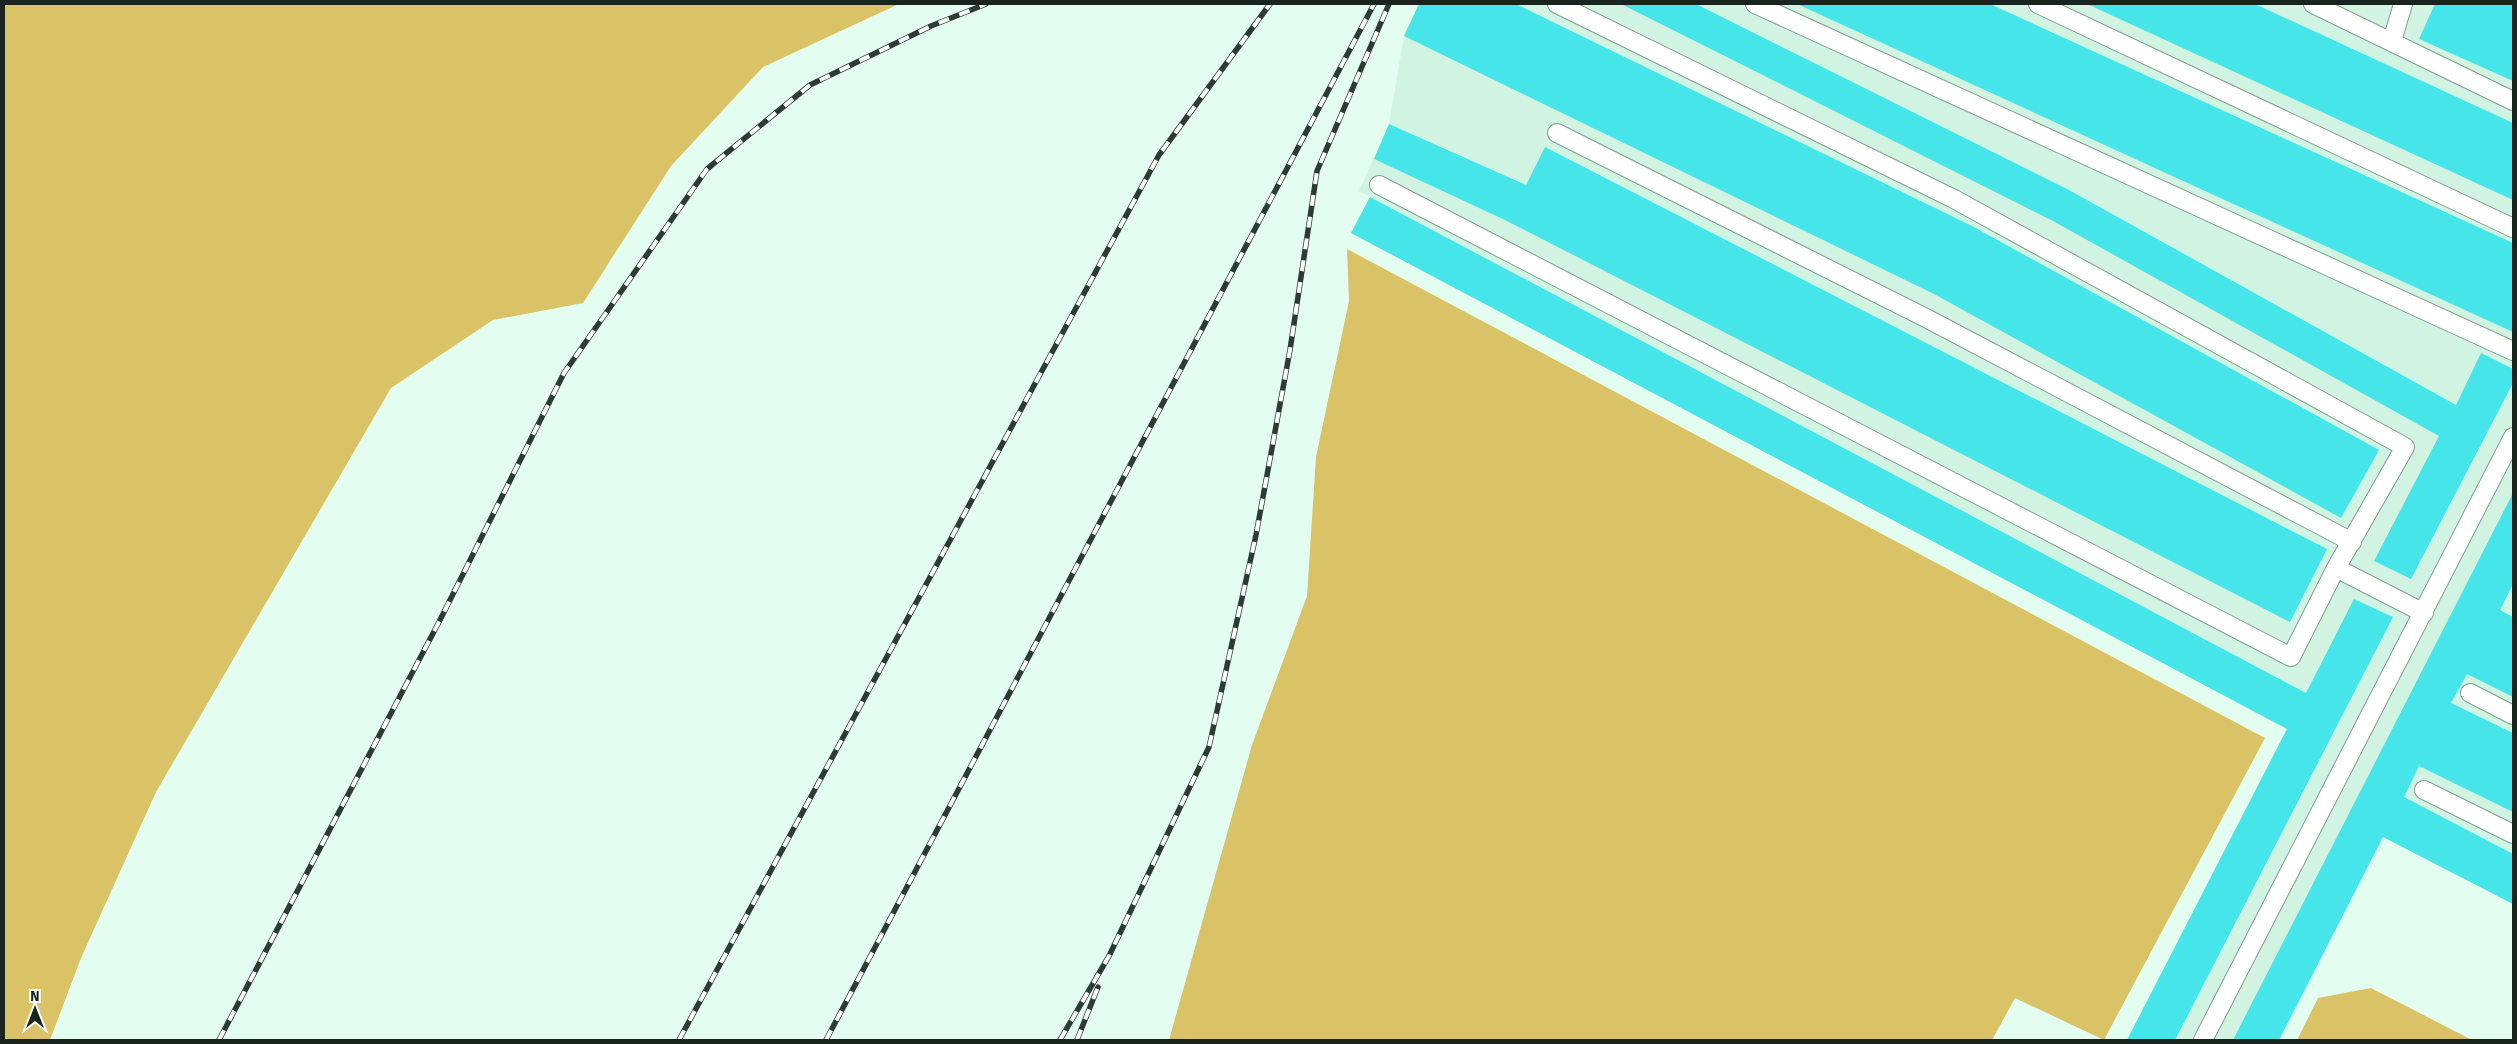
<svg xmlns="http://www.w3.org/2000/svg" width="2517" height="1044" viewBox="0 0 2517 1044" font-family="'Fira Sans',sans-serif">
  <style>
    .built { fill: #d0f4e1 }
    .green { fill: #dac267 }
    .building { fill: #45e5e9 }
    .lines { fill: none; stroke-linecap: round; stroke-linejoin: round }
    .lane-casing { stroke: #839d90; stroke-width: 20 }
    .lane { stroke: #fff; stroke-width: 18 }
    .rail-casing { stroke: #2e3a34; stroke-width: 5.5 }
    .rail { stroke: #fff; stroke-width: 4; stroke-dasharray: 11; stroke-linecap: butt }
  </style>
  <rect width="100%" height="100%" fill="#e3fef0"/>
  <path class="built" d="M1419,4H2513V904L2383,837L2279,1040H2127L2287,728L1351,233L1370,197L1359,191L1389,124L1404,36Z"/>
  <path class="green" d="M4,4H899L763,67L671,166L583,303L493,320L391,388L156,792L81,958L50,1040H4Z
    M1347,249L2265,738L2104,1040L2015,998L1992,1040H1169L1252,745L1307,596L1316,457L1349,301Z
    M2371,988L2472,1040H2297L2318,998Z"/>
  <path class="building" d="M1419,4H1516L1970,225L2379,450L2341,518L1934,294L1404,36Z
    M1621,4H1696L2069,190L2456,405L2481,353L2513,369V383L2411,579L2374,561L2439,436L2053,221Z
    M1797,4H1990L2513,243V332Z
    M2087,4H2255L2513,123V200Z
    M2435,4H2513V81L2419,39Z
    M1389,124L1526,185L1545,147L2327,549L2290,622L1507,221L1374,159Z
    M1370,197L2306,693L2354,599L2393,617L2175,1040H2127L2287,729L1351,233Z
    M2513,493V584L2500,610L2513,617V697L2467,674L2451,703L2513,733V812L2419,766L2404,797L2513,854V904L2383,837L2279,1040H2233Z"/>
  <g class="lines">
    <defs>
      <path id="lane" d="M1557,4L1954,199L2405,447L2336,568L2424,613
        M1755,4L2513,351
        M2038,4L2513,228
        M2313,4L2513,101
        M2392,41L2403,4
        M1557,133L1924,317L2352,542
        M1379,185L2291,657L2336,568
        M2470,693L2513,715
        M2424,790L2513,834
        M2203,1040L2513,437"/>
    </defs>
    <use href="#lane" class="lane-casing"/>
    <use href="#lane" class="lane"/>
    <defs>
      <path id="rail" d="M219,1040L439,622L564,373L707,169L810,85L931,26L986,4
        M679,1040L1159,155L1270,4
        M826,1040L1374,4
        M1060,1040L1109,956L1209,747L1256,535L1290,350L1317,171L1389,4
        M1077,1040L1098,987"/>
    </defs>
    <use href="#rail" class="rail-casing"/>
    <use href="#rail" class="rail"/>
  </g>
  <rect width="2517" height="1044" fill="none" stroke="#1a241f" stroke-width="10"/>
  <g transform="translate(35 1009)" stroke="#ffffff" stroke-width="4" paint-order="stroke">
  <path d="M0-4L9 19L0 12L-9 19Z" fill="#1a241f"/>
  <text y="-8" font-size="14" font-weight="bold" text-anchor="middle" fill="#1a241f">N</text>
  </g>
</svg>
